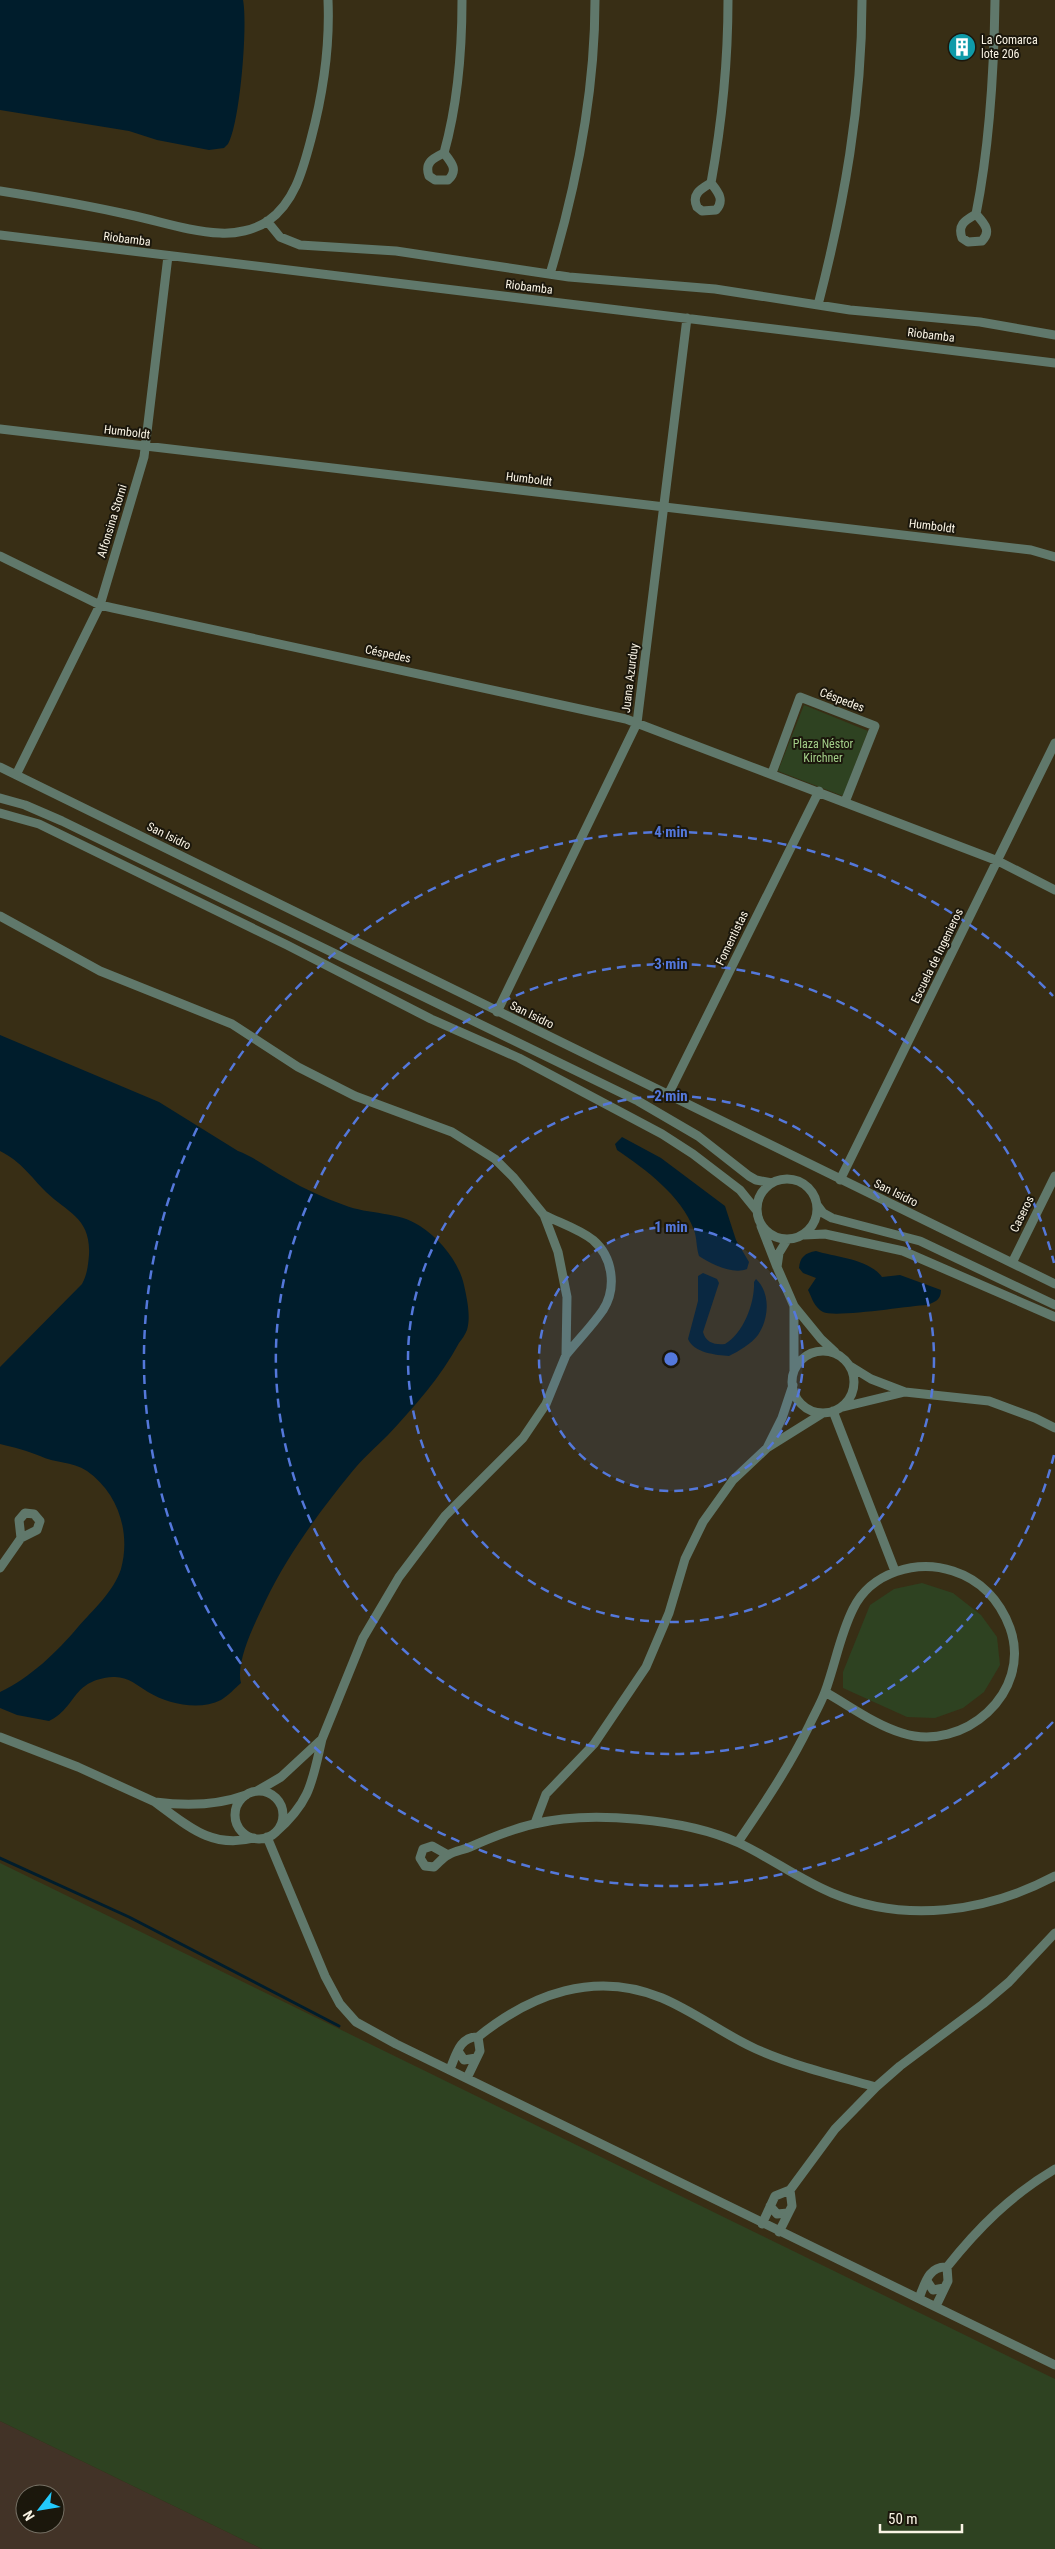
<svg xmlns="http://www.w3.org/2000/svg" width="1055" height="2549" viewBox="0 0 1055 2549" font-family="'Roboto Condensed',sans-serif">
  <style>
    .industrial { fill: #423327; fill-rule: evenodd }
    .green { fill: #2e4221 }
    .water { fill: #001d2c }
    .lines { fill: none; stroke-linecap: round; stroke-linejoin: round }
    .stream { stroke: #001d2c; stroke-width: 3 }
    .minor { stroke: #60786b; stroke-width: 9 }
    .ring { fill: none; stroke: #5478db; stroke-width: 2.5; stroke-dasharray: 9 6 }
    .labels { text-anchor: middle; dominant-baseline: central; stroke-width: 4; stroke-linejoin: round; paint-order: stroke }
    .poi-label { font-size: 12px; fill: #faf4e5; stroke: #1b170c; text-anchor: start }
    .street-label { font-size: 12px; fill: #faf4e5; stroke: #1b170c }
    .park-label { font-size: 12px; fill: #a3cf89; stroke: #1b170c }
    .centre { fill: #5478db; stroke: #1b170c; stroke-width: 2.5 }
    .ring-label { font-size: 15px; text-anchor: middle; font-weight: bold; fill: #5478db; stroke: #1b170c; stroke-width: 4; stroke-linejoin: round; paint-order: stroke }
  </style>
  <rect width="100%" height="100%" fill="#382e15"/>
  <path class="industrial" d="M0,2421L262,2549H0ZM25,2494H55V2524H25Z"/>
  <path class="green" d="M804,705L868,731L843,796L778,771Z
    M922,1583L953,1593L981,1615L997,1637L1000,1665L984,1692L963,1708L935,1718L907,1717L843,1688V1672L870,1605L894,1589Z
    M0,1863L1055,2379V2549H262L0,2421Z"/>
  <path class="water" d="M0,0H243C248,24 240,124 228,144L224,148L209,150L157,140L129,131L0,110Z
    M0,1035L159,1102L238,1151C254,1157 270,1169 286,1178C304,1189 325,1198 344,1205C369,1215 398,1211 420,1226C440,1239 459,1262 464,1285C467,1299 471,1316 467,1330C465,1335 462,1339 459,1343C441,1377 414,1407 388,1435C375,1448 362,1459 351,1473C319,1512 287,1556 265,1602C256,1621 235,1662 241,1683C235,1688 228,1696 221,1700C199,1711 168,1704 148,1692C137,1685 127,1676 113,1677C71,1680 77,1708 49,1721L17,1715L0,1708V1692C30,1678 57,1652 78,1627C93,1610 114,1591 121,1569C131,1532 118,1493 87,1471C72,1461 54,1463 40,1456C28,1451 13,1447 0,1444V1367L82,1284C87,1275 88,1266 89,1255C91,1218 68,1213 46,1192C29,1175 23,1163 0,1151Z
    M622,1137L661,1158L725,1206L736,1240L749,1262L747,1269C733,1275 711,1264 699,1256C696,1247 697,1238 694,1230C681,1195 646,1170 617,1150L615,1144Z
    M816,1251C835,1257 869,1259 882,1277L900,1275L941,1290C941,1300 935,1302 927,1305C908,1306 835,1318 823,1312C814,1307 812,1298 808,1290L816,1278L803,1273L799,1268C800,1257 805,1253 816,1251Z
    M703,1273L717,1279L719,1283L703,1332C706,1343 715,1345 725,1344C744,1333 755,1302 754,1282L756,1279C771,1293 769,1319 758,1335C751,1344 739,1351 729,1356C716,1355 694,1353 688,1339L698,1301V1276Z"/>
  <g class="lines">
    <path class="stream" d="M0,1858L129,1917L339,2026"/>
    <path class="minor" d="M444,153C451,162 459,170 448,180H435L429,176C424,162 434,158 444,153C458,103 462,51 462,0
      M711,183C718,192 725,200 716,210L702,211L697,207C691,194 701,189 711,183C722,122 728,62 728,0
      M0,191C45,198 90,206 135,216C162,222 192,232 220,233C235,234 255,230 268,221C295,202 303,169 311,139C323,94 330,47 328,0
      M976,214C984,223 992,231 982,241L968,242L962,238C957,224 966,220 976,214C990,144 994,71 995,0
      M267,221L280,237L300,245L396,251L569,277L715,289L850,310L980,322L1055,335
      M0,235L1055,363
      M550,274C577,184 595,94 595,0
      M818,305C844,204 862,105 862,0
      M0,429L1031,550L1055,557
      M0,556L100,605L113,608L626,719L998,861L1055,890
      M0,767L1055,1284
      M772,773L800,697L875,726L845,802
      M16,775L100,605L144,457L168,256
      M0,798L25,805L62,821L638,1101L698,1136L749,1176L756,1180L772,1183
      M0,813L39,824L287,945L431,1019L519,1058L662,1134L693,1154L740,1190L757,1211
      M0,916L100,971L232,1024L298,1067L355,1096L452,1132L495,1159L514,1178L544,1215L558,1252L567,1297L566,1355L546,1404L523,1438L445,1516L399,1577L363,1638L322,1739
      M497,1012L637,723L687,318
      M668,1095L819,791
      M757 1209a30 30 0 1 1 60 0a30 30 0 1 1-60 0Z
      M840,1180L1055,743
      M817,1205L823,1213L832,1218L920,1241L1055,1305
      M544,1215C560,1223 579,1229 593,1240C613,1257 617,1288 603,1310C592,1326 578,1340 566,1355
      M761,1226L777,1267L779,1253L787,1240
      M804,1235L825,1234L903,1251L1055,1317
      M1012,1263L1055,1176
      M777,1267L794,1306
      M792 1382a31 31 0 1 1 62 0a31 31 0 1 1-62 0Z
      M794,1370V1306L821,1339L835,1352
      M793,1385L782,1418L767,1448L823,1413
      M905,1392L989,1401L1035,1418L1055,1428
      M843,1407L905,1392L871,1379L850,1366
      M833,1411L895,1571
      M0,1568L21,1538L37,1530L40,1521L34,1514L25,1513L19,1520L21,1538
      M0,1737L78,1767L155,1802
      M257,1791L281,1777L322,1739C312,1782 311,1801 276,1832
      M235 1815a24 24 0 1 1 48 0a24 24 0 1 1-48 0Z
      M246,1795C216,1806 186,1806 155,1802C188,1826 211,1849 254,1838
      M535,1823L546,1794L594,1744L646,1667L669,1613L685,1559L703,1522L733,1480L767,1448
      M267,1837L325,1976L340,2004L356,2022L396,2044L1055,2365
      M738,1842C764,1804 789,1767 809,1726C814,1715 821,1703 825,1692C835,1665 840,1635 853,1609C871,1572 917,1559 953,1571C981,1580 1000,1601 1010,1628C1033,1693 963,1753 902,1733C875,1725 850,1706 825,1692
      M448,1855L432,1846L423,1849L420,1858L425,1866L434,1867C439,1863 443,1857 448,1855C455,1851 463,1850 470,1847C490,1838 512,1829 534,1824C590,1810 686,1819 739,1843C771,1858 800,1880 832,1893C906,1924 987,1912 1055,1876
      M478,2037C531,1994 595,1970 662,1998C695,2012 723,2034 756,2049C794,2066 836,2076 876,2087
      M458,2051L464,2060L476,2058
      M450,2069C456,2055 460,2036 478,2037L480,2051L467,2078
      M770,2206L777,2214L788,2213
      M762,2224L775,2196L790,2190L835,2129L876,2087L900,2066L983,2004L1009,1982L1055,1933
      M779,2232L792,2206L790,2190
      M947,2267C978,2228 1011,2195 1055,2169
      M927,2281L933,2290L944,2288
      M919,2298C925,2284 928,2266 947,2267L948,2281L936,2306"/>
  </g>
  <circle cx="671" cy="1359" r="132" fill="#5478db" fill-opacity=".12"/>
  <g class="ring">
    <circle cx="671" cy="1359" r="132"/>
    <circle cx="671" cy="1359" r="263"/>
    <path d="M1054 1455A395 395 0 1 1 1054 1263"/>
    <path d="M1053 1722A527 527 0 1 1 1053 996"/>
  </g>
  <defs>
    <symbol id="building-disc" viewBox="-11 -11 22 22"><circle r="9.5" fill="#0f9aa8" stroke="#1b170c"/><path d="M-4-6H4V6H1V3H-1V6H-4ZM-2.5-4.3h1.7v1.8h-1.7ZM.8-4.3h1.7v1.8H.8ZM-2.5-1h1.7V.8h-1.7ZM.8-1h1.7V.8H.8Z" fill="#fff"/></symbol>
  </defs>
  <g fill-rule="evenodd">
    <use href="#building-disc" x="946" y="31" width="32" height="32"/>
  </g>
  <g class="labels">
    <g class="poi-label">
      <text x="981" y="40">La Comarca<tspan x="981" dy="14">lote 206</tspan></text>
    </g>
    <g class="street-label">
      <text transform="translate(127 239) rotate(7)">Riobamba</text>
      <text transform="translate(529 287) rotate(7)">Riobamba</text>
      <text transform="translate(931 335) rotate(7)">Riobamba</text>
      <text transform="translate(127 432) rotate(7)">Humboldt</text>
      <text transform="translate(529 479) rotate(7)">Humboldt</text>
      <text transform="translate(112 521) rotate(-73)">Alfonsina Storni</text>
      <text transform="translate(932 526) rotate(7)">Humboldt</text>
      <text transform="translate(388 654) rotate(12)">Céspedes</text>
      <text transform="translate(630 678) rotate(-83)">Juana Azurduy</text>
      <text transform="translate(842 700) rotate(21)">Céspedes</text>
      <text transform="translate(169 836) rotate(26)">San Isidro</text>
      <text transform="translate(732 938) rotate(-64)">Fomentistas</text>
      <text transform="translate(937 956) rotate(-64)">Escuela de Ingenieros</text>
      <text transform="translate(532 1015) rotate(26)">San Isidro</text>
      <text transform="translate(896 1193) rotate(26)">San Isidro</text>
      <text transform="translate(1022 1214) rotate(-64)">Caseros</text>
    </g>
    <g class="park-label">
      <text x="823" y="744">Plaza Néstor<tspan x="823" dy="14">Kirchner</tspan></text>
    </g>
  </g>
  <circle cx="671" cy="1359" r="8" class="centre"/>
  <g class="ring-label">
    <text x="671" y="837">4 min</text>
    <text x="671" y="969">3 min</text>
    <text x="671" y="1101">2 min</text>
    <text x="671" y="1232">1 min</text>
  </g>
  <g transform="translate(40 2509) rotate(239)"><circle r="24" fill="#1b170c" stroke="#746f63"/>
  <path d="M0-4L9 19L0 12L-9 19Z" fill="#22c9fd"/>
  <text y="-8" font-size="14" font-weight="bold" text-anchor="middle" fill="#faf4e5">N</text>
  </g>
  <path d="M880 2524v8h82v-8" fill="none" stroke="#faf4e5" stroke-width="2.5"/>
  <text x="888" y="2524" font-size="15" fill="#faf4e5" stroke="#1b170c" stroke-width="4" paint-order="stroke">50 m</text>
</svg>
